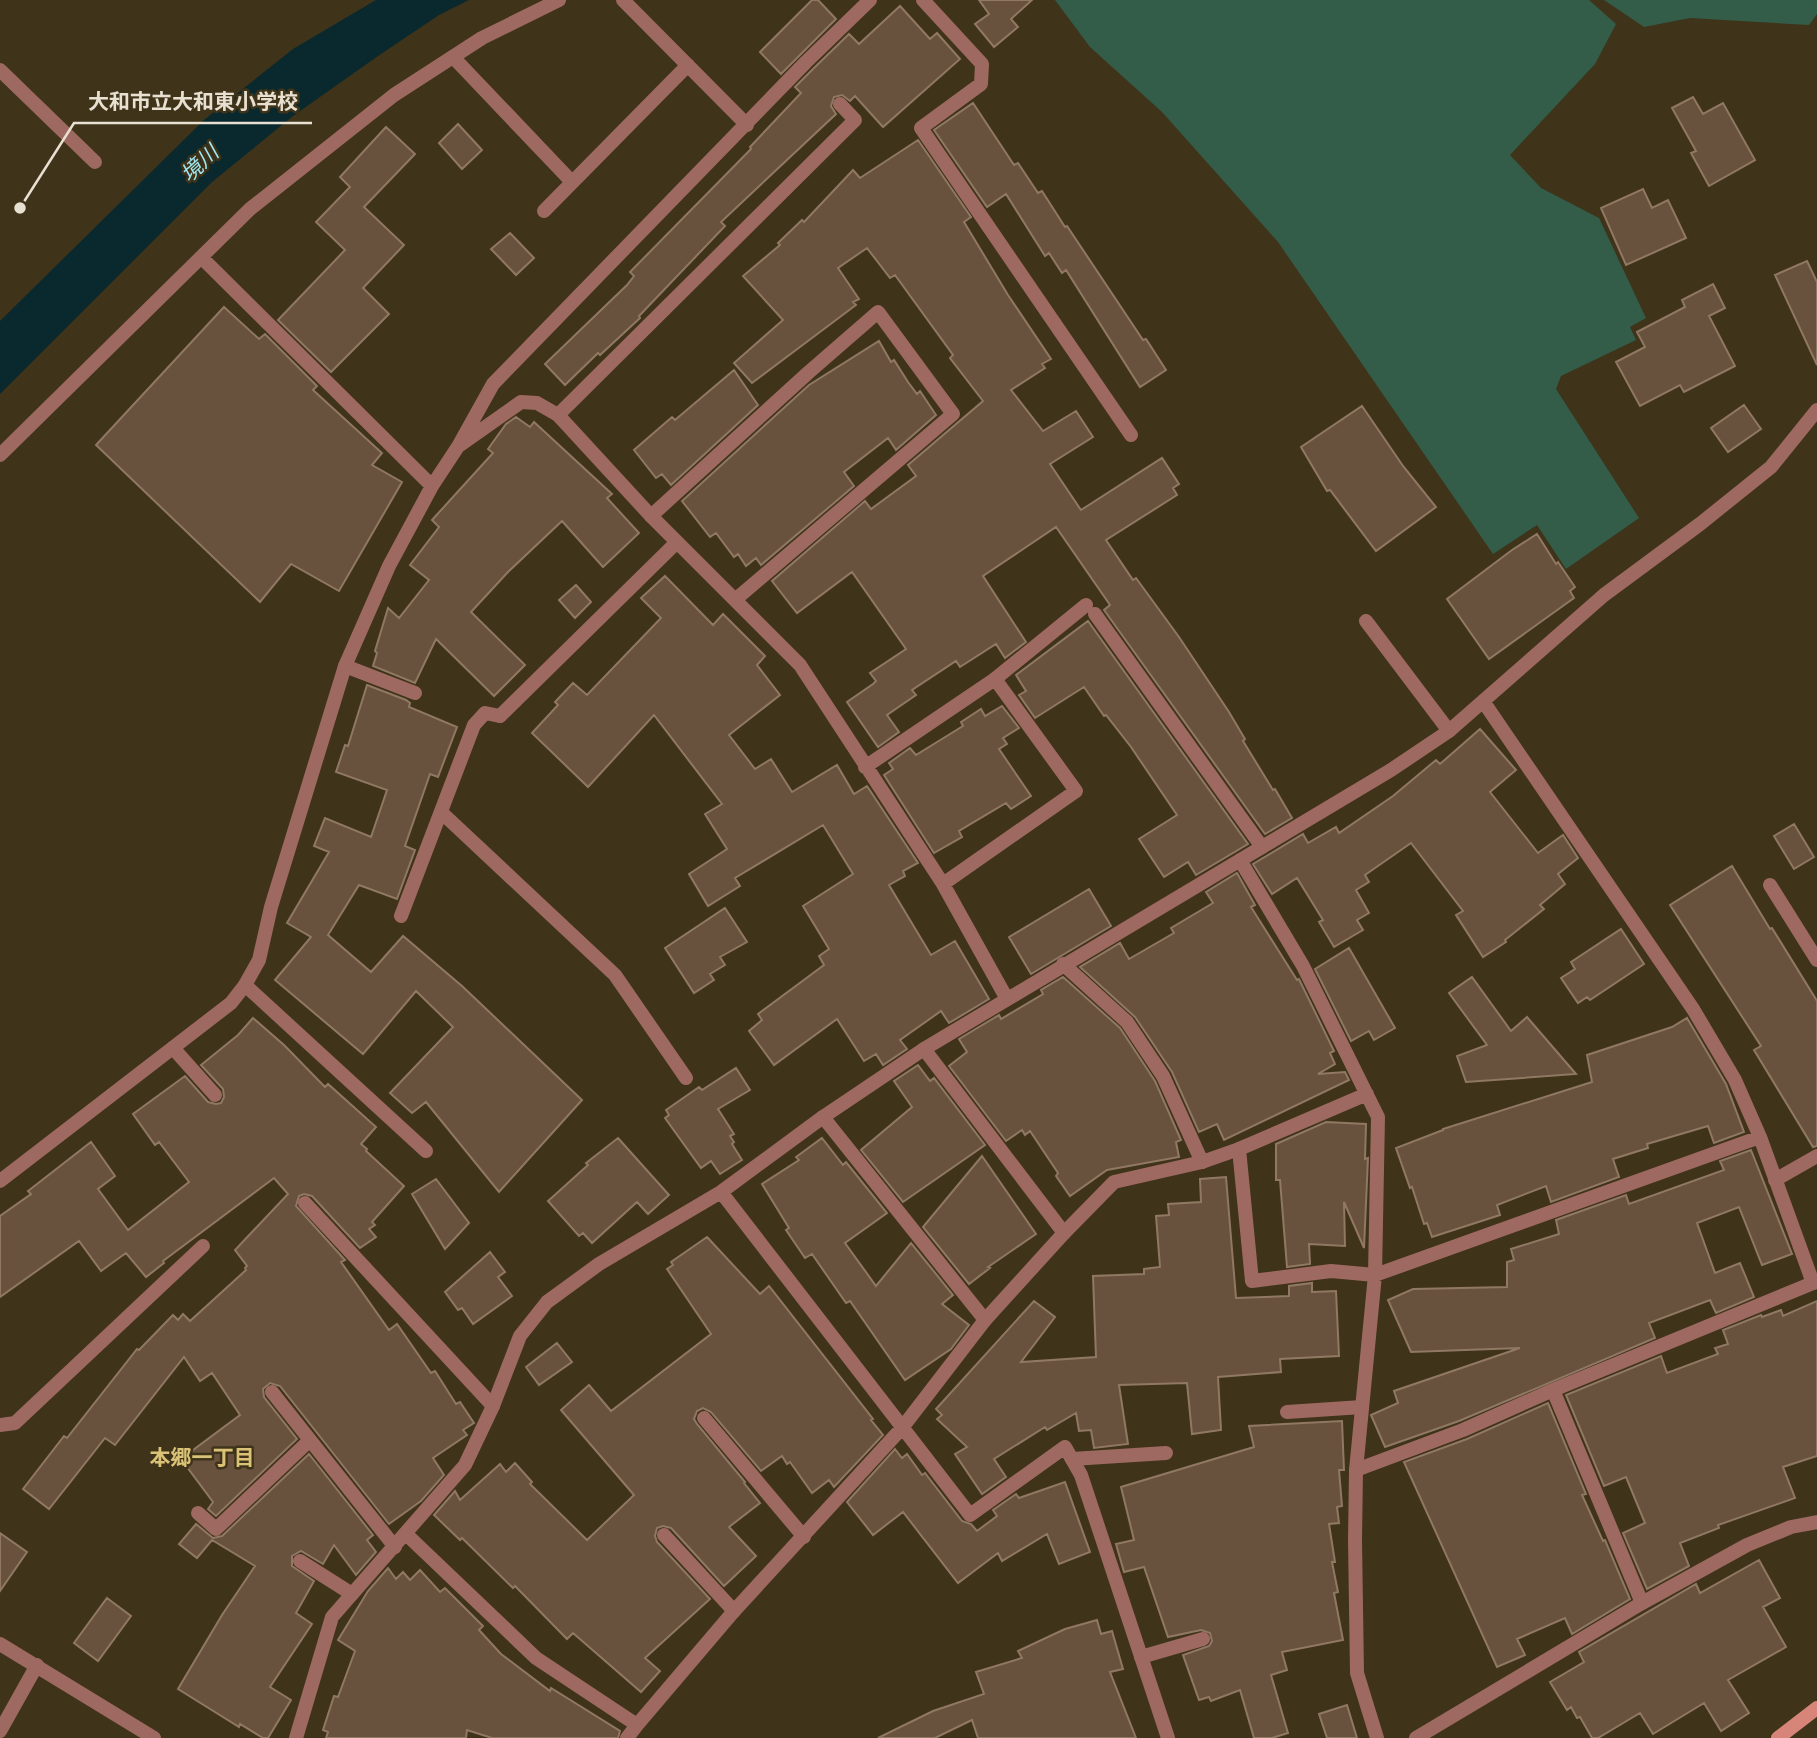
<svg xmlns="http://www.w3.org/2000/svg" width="1817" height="1738" viewBox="0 0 1817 1738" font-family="'Noto Sans','Noto Sans JP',sans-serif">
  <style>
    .green { fill: #335d49 }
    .water { fill: #09292f }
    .building { fill: #68523e; stroke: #907863; stroke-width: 2 }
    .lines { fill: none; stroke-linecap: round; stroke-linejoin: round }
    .lane { stroke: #9e6961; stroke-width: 14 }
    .street { stroke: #9e6961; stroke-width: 14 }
    .secondary { stroke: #d88579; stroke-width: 14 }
    .labels { text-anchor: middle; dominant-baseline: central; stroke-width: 5; stroke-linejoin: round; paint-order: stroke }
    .water-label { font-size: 21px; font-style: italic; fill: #9fe9f6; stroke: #3f331a }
    .neighbourhood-label { font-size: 21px; font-weight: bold; fill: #dac377; stroke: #3f331a }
    .leader { fill: none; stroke: #e8e0d1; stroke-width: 2.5 }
    .callout-dot { fill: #e8e0d1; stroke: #3f331a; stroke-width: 2.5 }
    .callout-label { font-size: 21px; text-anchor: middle; font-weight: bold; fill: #e8e0d1; stroke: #3f331a; stroke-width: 5; stroke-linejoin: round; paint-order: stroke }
  </style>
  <rect width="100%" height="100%" fill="#3f331a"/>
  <path class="green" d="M1055,0H1589L1616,24L1595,64L1510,155L1541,188L1599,218L1646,318L1630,327L1636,340L1561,376L1556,389L1639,518L1566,569L1537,525L1493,554L1278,242L1162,112L1090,47Z
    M1604,0H1817V14L1809,25L1690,18L1644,27Z"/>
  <path class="water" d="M376,0H469L439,15L378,56L293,116L212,182L0,394V321L204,120L293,49Z"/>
  <path class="building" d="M812,0H818L836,19L781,74L760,52Z
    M979,0H1032L1011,19L1018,27L994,47L975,24L989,14Z
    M900,6L930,39L937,33L960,59L883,127L855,96L850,101L842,95L834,97L831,106L836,114L721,222L725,226L639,316L640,318L600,355L598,353L565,385L545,364L627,285L634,276L630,272L751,149L750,147L801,93L795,87L813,69L849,34L859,44Z
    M1693,97L1703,114L1723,103L1755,160L1709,186L1691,153L1696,151L1672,108Z
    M973,103L1014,165L1018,163L1038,193L1042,191L1065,227L1067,226L1143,340L1146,339L1166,370L1140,387L1066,270L1062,273L1049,253L1045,256L1006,194L987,207L934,130Z
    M458,124L482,150L462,169L439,143Z
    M386,127L415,154L364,207L404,245L363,288L389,314L331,372L278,320L345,250L316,222L350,187L340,177Z
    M918,140L971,217L964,222L1008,295L1051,359L1042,364L1045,368L1011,390L1043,431L1076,411L1093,437L1050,464L1081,510L1162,458L1179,484L1173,488L1177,495L1106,540L1133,580L1136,578L1179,637L1229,712L1245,739L1243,741L1273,790L1275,789L1292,818L1265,834L1104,610L1110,605L1056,527L983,576L1026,642L1005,658L996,644L960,667L956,661L912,690L916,695L887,715L899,732L878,747L847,702L873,684L876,681L870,673L906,649L852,572L797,613L772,581L865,501L871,509L916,476L908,465L983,401L950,358L953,355L895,275L890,278L867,248L838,268L859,299L853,302L856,305L752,383L734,363L783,320L743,276L780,245L778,243L802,220L804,222L853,170L860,178Z
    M1643,189L1652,208L1668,200L1686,238L1626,265L1601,208Z
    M510,233L534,258L516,275L491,249Z
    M1807,261L1817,282V365L1775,275Z
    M1713,284L1725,308L1709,316L1735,366L1684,392L1680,385L1640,406L1616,362L1645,347L1637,332L1685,307L1682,300Z
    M224,307L259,339L265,334L317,386L313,390L382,453L372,465L402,482L339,591L291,564L260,602L96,445Z
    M879,341L891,362L894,360L908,382L917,394L920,391L936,415L896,450L888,438L844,472L854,486L761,565L756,558L746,566L738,554L734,557L716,533L710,537L682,501L809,385Z
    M734,370L758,405L671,485L662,474L656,478L634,450L672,417L675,420Z
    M1744,405L1761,429L1728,452L1711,428Z
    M1362,406L1403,466L1436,507L1376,551L1330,490L1327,491L1301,447Z
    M516,417L530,427L534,422L612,494L607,498L639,533L603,567L562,521L508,572L471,612L525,665L494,696L436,639L415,683L373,666L377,653L375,651L388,608L399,618L429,580L410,565L439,527L432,520L493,453L488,449L506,424Z
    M1537,534L1556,564L1558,562L1575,587L1570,591L1574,598L1489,659L1447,599L1512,550Z
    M665,576L713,625L723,614L765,656L757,665L780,695L729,735L755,769L771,759L792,792L837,765L854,794L867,786L918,863L903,871L905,876L889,885L931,955L955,941L989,999L949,1023L941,1011L900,1040L907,1049L883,1065L876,1054L864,1061L837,1019L774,1065L749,1031L762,1020L758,1014L824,965L819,956L829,949L803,906L853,874L823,825L735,878L740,886L708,906L689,874L727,849L705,814L722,804L654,715L588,787L532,733L558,705L555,702L573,683L587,695L661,618L641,598Z
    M576,585L591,602L575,618L559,600Z
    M1088,621L1248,844L1196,875L1188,862L1164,877L1139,839L1177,815L1131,747L1106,715L1104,716L1084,687L1035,718L1019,695L1026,691L1016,675Z
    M367,685L406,700L410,703L409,707L457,727L438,777L430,774L405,846L415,850L397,899L359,885L328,935L371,972L403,936L462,986L582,1100L499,1192L426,1102L412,1113L390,1093L453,1027L416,991L363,1054L275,980L311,937L287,923L329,852L314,846L325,818L371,837L387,790L336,772L345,745L348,746Z
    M1002,706L1019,728L1003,738L1007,744L999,749L1031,796L1011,809L1006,803L959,831L962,837L934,853L884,775L893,769L889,763L910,748L916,755L963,726L961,722L981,709L985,716Z
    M1480,729L1516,770L1490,792L1538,853L1563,835L1578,858L1558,874L1565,884L1540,905L1544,909L1505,940L1506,942L1483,957L1456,915L1463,911L1411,843L1365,875L1369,882L1356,890L1369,913L1357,920L1363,930L1334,947L1319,922L1323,920L1297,878L1272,894L1253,864L1303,834L1308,843L1336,827L1339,833L1393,796L1436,760L1440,764Z
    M1794,824L1814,857L1794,869L1774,836Z
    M1732,866L1770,929L1772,928L1817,1001V1146L1813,1147L1754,1050L1761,1046L1670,905Z
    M1237,873L1255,905L1251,907L1297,980L1299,979L1334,1051L1330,1053L1335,1064L1318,1074L1345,1072L1349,1080L1224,1140L1217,1124L1199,1132L1172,1072L1135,1017L1080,967L1120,943L1129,959L1174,933L1171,928L1213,903L1206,892Z
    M1089,889L1111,926L1031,974L1009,937Z
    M725,908L747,942L720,957L725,965L710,974L714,980L694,993L665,948Z
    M1621,929L1644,964L1590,1000L1587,997L1578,1003L1561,978L1575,969L1571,962Z
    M1349,948L1395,1028L1374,1040L1369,1031L1351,1041L1315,969Z
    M1063,977L1120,1028L1155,1081L1181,1140L1176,1142L1179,1157L1107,1170L1070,1196L1056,1176L1058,1173L1030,1131L1025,1135L1022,1130L1006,1141L949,1066L967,1052L959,1039L999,1015L1001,1019L1043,994L1041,990Z
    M1472,977L1511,1031L1527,1017L1576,1074L1466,1082L1457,1056L1487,1045L1449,993Z
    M253,1018L284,1045L325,1087L328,1084L376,1127L361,1144L367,1149L366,1151L404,1186L372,1222L375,1225L369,1229L376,1237L360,1248L312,1196L304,1194L299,1196L296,1206L345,1260L341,1262L389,1330L397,1324L431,1373L435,1371L456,1404L460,1402L474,1423L463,1430L467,1435L433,1458L444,1475L421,1501L389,1524L280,1386L270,1383L263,1389L264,1397L297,1439L216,1516L208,1509L213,1502L181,1459L240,1415L212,1373L200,1381L184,1357L115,1445L105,1438L49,1509L23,1489L64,1436L67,1438L137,1349L139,1350L173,1315L178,1320L183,1314L190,1321L246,1270L245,1268L247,1266L235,1250L288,1194L274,1178L163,1261L164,1263L146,1277L126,1253L101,1271L79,1241L0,1297V1216L31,1194L28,1191L91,1142L115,1176L98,1189L128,1230L189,1182L159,1142L155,1145L133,1114L185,1076L208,1102L216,1104L221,1103L224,1097L223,1089L201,1065L238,1035Z
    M1687,1018L1726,1084L1744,1132L1714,1143L1708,1126L1647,1144L1648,1148L1613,1159L1619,1177L1551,1202L1546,1186L1497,1205L1500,1215L1432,1237L1427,1223L1424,1224L1412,1187L1410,1188L1396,1148L1443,1130V1129L1592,1082L1587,1055L1672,1027Z
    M918,1065L930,1081L934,1078L985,1145L903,1202L861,1150L912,1107L894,1081Z
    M736,1068L750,1090L718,1109L734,1134L730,1136L734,1142L732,1144L742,1160L720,1174L711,1161L701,1168L665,1118L669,1115L666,1110L699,1087L702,1090Z
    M1326,1122L1366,1124L1365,1159L1368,1158L1364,1248L1344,1202L1345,1246L1309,1244L1310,1264L1287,1267L1280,1180H1276V1144Z
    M618,1138L669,1195L648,1214L637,1202L592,1243L583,1233L579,1236L548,1201L588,1165L586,1163Z
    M822,1138L843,1165L846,1162L887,1213L845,1243L876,1286L911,1243L953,1295L942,1304L969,1325L951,1349L905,1380L850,1301L846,1303L812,1254L805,1258L786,1230L789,1228L762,1184L799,1160L796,1157Z
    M1751,1150L1792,1254L1762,1265L1739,1207L1697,1223L1715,1273L1740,1263L1754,1297L1716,1313L1710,1300L1649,1323L1655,1338L1459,1421L1385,1447L1371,1415L1398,1403L1394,1391L1520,1348L1411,1352L1388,1300L1413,1289L1507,1287V1262L1514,1260L1511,1249L1559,1234L1556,1220L1626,1195L1629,1204L1724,1170L1720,1161Z
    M982,1156L1036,1234L988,1267L990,1268L969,1284L923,1227Z
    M1226,1177L1236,1298L1289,1296V1286L1312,1283V1292L1336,1291L1339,1356L1280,1359L1281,1372L1218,1377L1221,1430L1192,1434L1187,1383L1119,1385L1128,1444L1094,1448L1091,1430L1079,1431L1076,1413L1047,1430L1045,1427L994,1459L1006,1477L982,1494L955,1454L967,1447L937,1419L942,1415L936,1409L1034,1301L1055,1317L1021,1362L1096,1357L1093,1276L1144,1274V1269L1160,1267L1156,1216L1169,1215L1168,1204L1201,1202L1200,1179Z
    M436,1179L469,1223L445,1249L412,1194Z
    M707,1237L760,1294L769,1286L873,1419L871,1420L883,1435L834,1487L829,1480L812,1493L790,1462L787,1464L782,1456L761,1471L711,1412L703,1408L697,1411L694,1419L697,1424L745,1482L744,1483L760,1503L729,1527L756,1556L724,1586L671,1528L663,1526L657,1528L655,1536L657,1542L710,1599L645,1658L660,1671L641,1692L573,1633L567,1639L515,1586L513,1588L462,1538L460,1540L434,1515L455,1491L460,1500L500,1464L506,1472L515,1463L532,1482L530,1484L587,1540L634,1495L561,1410L589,1385L611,1411L711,1334L667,1269L673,1265L671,1262Z
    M490,1252L505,1272L498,1277L512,1296L473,1324L462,1308L458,1310L445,1292Z
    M1817,1301V1456L1783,1467L1795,1498L1718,1525L1719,1528L1680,1543L1689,1566L1647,1589L1623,1533L1645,1523L1626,1477L1604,1486L1566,1395L1661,1356L1667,1373L1718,1354L1715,1348L1728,1344L1723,1330L1761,1315L1762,1317L1781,1310L1783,1316Z
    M557,1343L572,1362L539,1385L526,1367Z
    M1548,1403L1586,1494L1582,1495L1603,1541L1605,1540L1630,1599L1572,1634L1565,1618L1517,1639L1525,1655L1497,1667L1404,1462L1467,1439Z
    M1342,1421L1344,1470H1339L1342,1506L1337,1507L1339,1523L1329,1524L1335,1562H1332L1338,1592L1334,1593L1343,1640L1282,1652L1287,1670L1271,1675L1288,1733L1272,1738H1254L1240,1690L1211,1701L1209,1697L1199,1700L1183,1655L1209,1646L1212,1641L1210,1633L1201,1630L1168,1637L1144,1567L1124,1572L1116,1544L1134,1540L1121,1487L1254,1447L1249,1426Z
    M895,1449L902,1458L907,1454L922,1475L925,1473L962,1521L971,1524L977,1531L997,1516L993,1510L1016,1494L1019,1498L1065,1482L1090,1552L1059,1564L1047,1534L1002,1561L998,1553L958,1583L903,1512L873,1535L847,1502Z
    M309,1454L373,1535L367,1540L376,1552L356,1575L334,1545L323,1564L301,1551L292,1556V1566L314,1581L296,1613L312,1624L270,1687L291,1700L268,1738H263L240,1724L239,1727L178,1689L222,1615L255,1566L212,1540L197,1558L179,1544L196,1524L213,1538L222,1536Z
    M0,1533L27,1552L0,1591Z
    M1759,1560L1780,1598L1763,1607L1786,1647L1728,1680L1749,1713L1721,1731L1704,1703L1653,1734L1640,1713L1598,1738H1592L1580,1717L1577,1718L1571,1707L1567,1710L1550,1682L1584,1662L1579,1652L1696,1584L1700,1593Z
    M388,1568L396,1579L403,1572L410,1580L420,1570L440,1592L445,1588L483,1626L479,1630L501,1654L550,1691L551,1688L620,1731L618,1738H492L467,1730L466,1738H326L328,1732L323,1730L334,1696L338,1697L355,1651L338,1640L368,1591Z
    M107,1598L131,1616L98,1661L74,1643Z
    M1097,1620L1101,1634L1112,1631L1123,1669L1110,1672L1136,1738H978L972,1720L935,1738H878L933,1711L984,1694L976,1672L1022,1658L1018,1651L1065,1629Z
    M1347,1705L1357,1738H1327L1319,1714Z"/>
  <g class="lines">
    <path class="lane" d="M623,0L747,125
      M453,57L572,182
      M544,211L688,65
      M558,415L855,120L840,104
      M651,516L809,372L878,312L953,414L736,599
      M1095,614L1262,847
      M1366,621L1449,731
      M345,666L415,693
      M995,679L1086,605
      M441,812L615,975L686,1078
      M1770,885L1817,960
      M401,916L474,725L485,713L500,716
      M1063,964L1127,1022L1163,1076L1202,1162
      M245,985L426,1151
      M173,1048L215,1095
      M924,1049L1064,1233
      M823,1117L985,1320
      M1239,1149L1252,1281L1331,1271L1375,1275
      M1775,1180L1817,1156
      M305,1203L493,1406
      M1553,1390L1642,1603
      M272,1392L310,1440
      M1287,1412L1362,1407
      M704,1418L804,1537
      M1072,1459L1166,1453
      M1356,1470L1463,1430L1553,1390L1813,1283
      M198,1513L216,1529L310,1440L395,1547
      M664,1535L734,1611
      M300,1561L352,1594
      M1141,1657L1203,1639
      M0,1731L37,1665"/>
    <path class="street" d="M923,0L982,64L981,84L921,128L1131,435
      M0,70L95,162
      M201,257L432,486
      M460,445L521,402L537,403L558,415L651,516L800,665L943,884L1007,999
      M0,455L250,209L394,95L482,38L559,0
      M1483,701L1693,1009L1735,1080L1760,1137
      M500,716L677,542
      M865,767L995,679L1076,791L943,884
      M1240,860L1303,966L1378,1117L1375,1275L1356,1470L1355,1540L1357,1673L1377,1738
      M0,1181L231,1003L245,985L259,960L271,907L345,666L389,566L432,486L459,445L493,384L806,62L870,0
      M721,1192L970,1515L1065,1447L1081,1475L1168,1738
      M1375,1275L1760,1137L1813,1283
      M0,1425L15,1423L203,1246
      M406,1534L536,1658L637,1725L734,1611L902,1428L985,1320L1064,1233L1114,1182L1202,1162L1239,1149L1367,1094
      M0,1644L154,1738
      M296,1738L332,1617L465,1465L493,1406L520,1336L547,1302L599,1264L721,1192L823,1117L924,1049L1391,770L1449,731L1604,595L1700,524L1771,467L1817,410
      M627,1738L637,1725
      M1416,1738L1642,1603L1747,1545L1791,1527L1817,1522"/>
    <path class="secondary" d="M1778,1738L1817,1708"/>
  </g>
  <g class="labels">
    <g class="water-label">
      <text transform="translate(199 163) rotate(-43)">境川</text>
    </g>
    <g class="neighbourhood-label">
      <text x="202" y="1457">本郷一丁目</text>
    </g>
  </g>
  <path class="leader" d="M20 208L74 123H312"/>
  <circle class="callout-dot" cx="20" cy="208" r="7"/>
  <g class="callout-label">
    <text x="193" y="109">大和市立大和東小学校</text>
  </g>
</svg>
